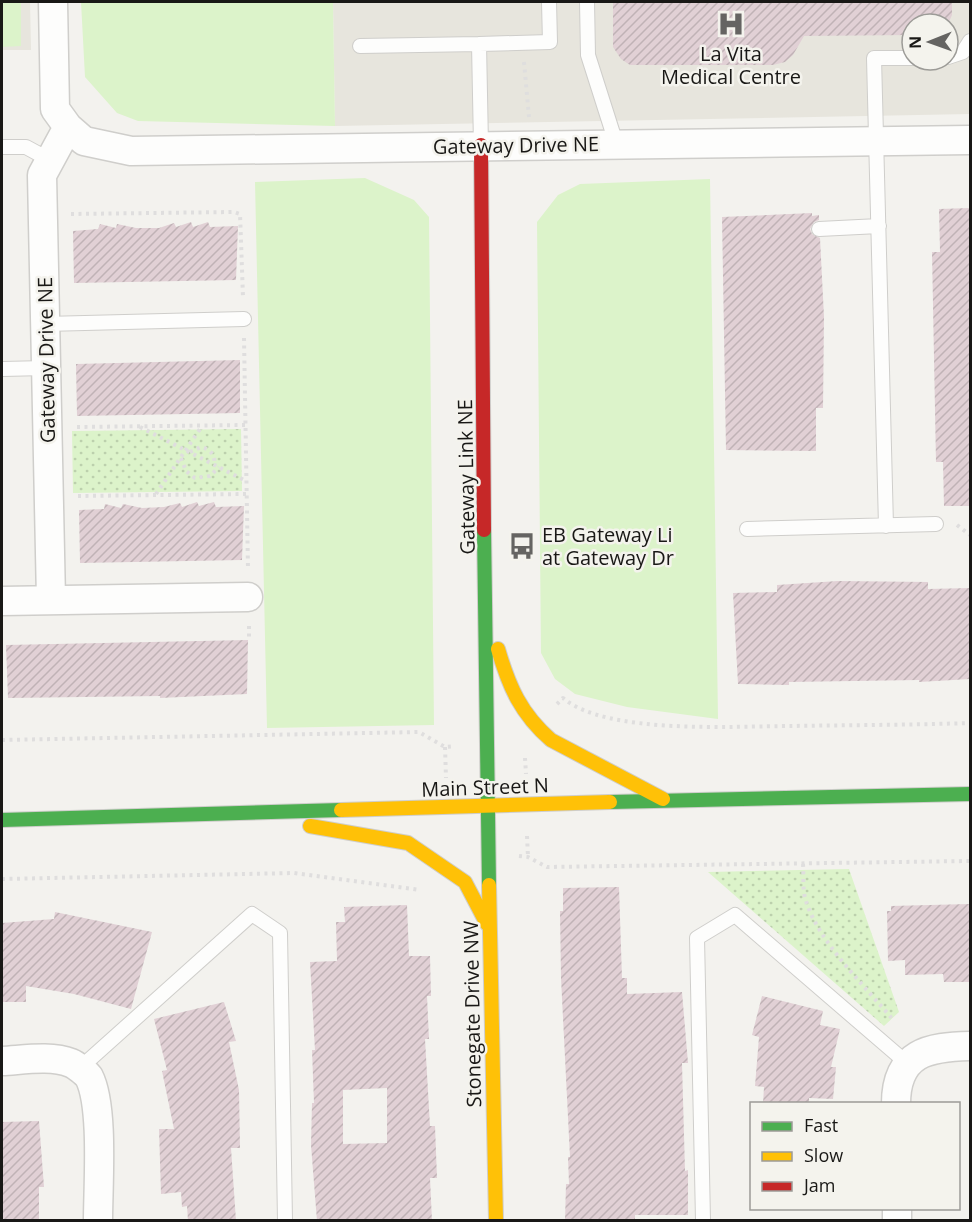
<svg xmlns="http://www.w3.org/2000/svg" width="972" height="1222" viewBox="0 0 972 1222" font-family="'Open Sans',sans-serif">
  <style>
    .built { fill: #e7e5dd; fill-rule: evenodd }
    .grass { fill: #dcf3ca }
    .park { fill: url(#park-dots) }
    .building { fill: url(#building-hatch); fill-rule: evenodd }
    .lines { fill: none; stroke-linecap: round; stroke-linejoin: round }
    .lane-casing { stroke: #cfcecb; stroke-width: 16 }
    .street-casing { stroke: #cfcecb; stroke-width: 31 }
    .fast-casing { stroke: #cfcecb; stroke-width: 16 }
    .slow-casing { stroke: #cfcecb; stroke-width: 16 }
    .jam-casing { stroke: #cfcecb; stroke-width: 16 }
    .path { stroke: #dfdede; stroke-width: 4; stroke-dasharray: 3 4.5; stroke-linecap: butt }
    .lane { stroke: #fdfdfc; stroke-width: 14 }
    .street { stroke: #fdfdfc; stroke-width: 28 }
    .fast { stroke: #4caf50; stroke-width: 14 }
    .slow { stroke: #ffc107; stroke-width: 14 }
    .jam { stroke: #c62828; stroke-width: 14 }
    .labels { text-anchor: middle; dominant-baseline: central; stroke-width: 5; stroke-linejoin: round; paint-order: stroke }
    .poi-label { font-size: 20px; fill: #191816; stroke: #f4f3ed }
    .street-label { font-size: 20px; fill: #191816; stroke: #f4f3ed }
  </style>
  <defs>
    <pattern id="park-dots" width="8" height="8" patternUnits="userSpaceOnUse" patternTransform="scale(1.5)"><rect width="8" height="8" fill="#dcf3ca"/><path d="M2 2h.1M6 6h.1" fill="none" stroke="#bcd0ad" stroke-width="1.8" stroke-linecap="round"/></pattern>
    <pattern id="building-hatch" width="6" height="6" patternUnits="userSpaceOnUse" patternTransform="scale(1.5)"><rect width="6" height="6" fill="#e1d0d5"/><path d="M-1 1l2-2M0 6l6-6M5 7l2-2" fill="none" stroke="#c0b2b6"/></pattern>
  </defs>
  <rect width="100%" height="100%" fill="#f3f2ee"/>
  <path class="built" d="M2,2H30L31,50H2Z
    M333,2H970V114L335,126ZM912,24H948V60H912Z"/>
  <path class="grass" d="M2,2H21V46L2,47Z
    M81,2H333L335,126L138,121L117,113L85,77Z
    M365,178L414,200L429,217L434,725L267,728L255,182Z
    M710,179L718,719L627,707L575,694L555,679L541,653L537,222L558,195L580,184Z"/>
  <path class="park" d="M241,429L242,491L73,493L72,431Z
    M849,869L899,1012L884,1026L708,872Z"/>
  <path class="building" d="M613,2H952V15L948,24H912V35L804,36L793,55L785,62L773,65H630L621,59L613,47Z
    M970,208V506H944L943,462H936L932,252H940L939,209Z
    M812,213V216L819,215V220L814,222L810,229L812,234L820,238L824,317L823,408H816V451L726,450L722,217Z
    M191,222L193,227L208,222L210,227L238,226L236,280L74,283L73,231L98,229L100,224L116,228L117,224L136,228H159L174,223L176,227Z
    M240,360V413L77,416L76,364Z
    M197,502L199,506L214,502L216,507L244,506L242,560L80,563L79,510L104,509L105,504L121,508L123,504L142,508L164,507L180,503L182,507Z
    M838,581L928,582V589L970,588V679L919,682V680L789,682V685L738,684L733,593L777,592V585Z
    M248,640L247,694L160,698V696L8,698L6,645Z
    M619,887L622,978H627V994L682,992L688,1063H682L685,1171L688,1170V1215H635V1221H565L566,1184H569L568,1157H570L561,978L560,911H563V888Z
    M969,904L970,982H944L943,974L905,975V960L888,961L887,911H891V906Z
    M407,905L409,956H430L431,996H427L429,1039H425L430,1126H435L437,1178H430L432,1221H317L311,1145L312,1103H314L312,1050H315L310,962L337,961L336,922H345L344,907ZM387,1088V1143L343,1144V1090Z
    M55,912L152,932L131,1009L74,994L26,986V1002H2V923L54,919Z
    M762,996L823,1011L820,1025L840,1029L831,1067H836L833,1099L809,1098V1104H763L764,1087L755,1086L759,1037L752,1035Z
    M224,1002L236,1041L229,1042L239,1090L240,1148H231L236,1221H188L187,1206L182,1207L181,1192L161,1194L159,1129H174L162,1071L167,1070L154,1019Z
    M39,1121L44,1187H39V1221H2V1122Z"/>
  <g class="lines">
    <defs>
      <path id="lane" d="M587,2L588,55L616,143
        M479,44L550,42L549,2
        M360,46L479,44L481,145
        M948,57L963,52L970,41
        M2,147H26L50,160
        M819,229L879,226
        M45,324L244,319
        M2,369L46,368
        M886,526L874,58H912
        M747,529L936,524
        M79,1069L252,914L280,933L285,1220
        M703,1220L697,938L735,915L908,1064"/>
      <path id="street" d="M53,2L55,109L68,127L84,141L131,151L970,140
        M51,600L42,175L68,127
        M2,601L248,597
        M2,1061C23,1060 51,1055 71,1063C76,1065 86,1073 89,1077C104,1106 98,1186 98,1220
        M896,1104C896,1052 929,1047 970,1046
        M897,1208V1220"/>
      <path id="fast" d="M484,530L489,885
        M610,802L970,794
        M2,820L341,810"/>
      <path id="slow" d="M498,649C509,687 521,714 551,740L663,799
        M341,810L610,802
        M310,826L408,843L465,882L487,924
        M489,885L496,1220"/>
      <path id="jam" d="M481,145L484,530"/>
    </defs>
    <use href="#lane" class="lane-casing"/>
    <use href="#street" class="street-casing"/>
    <use href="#fast" class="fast-casing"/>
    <use href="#slow" class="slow-casing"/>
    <use href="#jam" class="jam-casing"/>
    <path class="path" d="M524,62L529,117
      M71,214L234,212L240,214L243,297
      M244,338L248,570
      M77,427L245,425
      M140,427L246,481
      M190,452L201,447C210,449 216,455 214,465
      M181,458L186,471L195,478L210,476L219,467
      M156,494L202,426
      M78,496L246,494
      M957,525L970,535
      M249,626V639
      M557,704L563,698C606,735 735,726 792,726C851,725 911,725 970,723
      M2,740L419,732L445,747L455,746
      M445,747L446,778
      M525,758L526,774
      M527,836L528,857
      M519,856L528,857L547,867L970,861
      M803,864C804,876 802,890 806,901C819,943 866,987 894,1021
      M2,879L294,873L420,890"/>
    <use href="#lane" class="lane"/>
    <use href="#street" class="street"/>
    <use href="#fast" class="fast"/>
    <use href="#slow" class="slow"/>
    <use href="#jam" class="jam"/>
  </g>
  <defs>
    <symbol id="hospital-bare" viewBox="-9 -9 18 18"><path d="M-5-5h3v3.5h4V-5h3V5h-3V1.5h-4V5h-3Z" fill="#656462" stroke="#f4f3ed" stroke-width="2.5" paint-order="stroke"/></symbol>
    <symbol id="bus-bare" viewBox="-9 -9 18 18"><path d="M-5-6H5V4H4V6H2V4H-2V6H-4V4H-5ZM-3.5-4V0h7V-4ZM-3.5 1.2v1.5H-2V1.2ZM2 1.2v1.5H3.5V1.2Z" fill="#656462" stroke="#f4f3ed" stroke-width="2.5" paint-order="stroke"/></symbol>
  </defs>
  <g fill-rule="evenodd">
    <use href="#hospital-bare" x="712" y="5" width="38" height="38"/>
    <use href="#bus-bare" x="503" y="527" width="38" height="38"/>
  </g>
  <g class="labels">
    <g class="poi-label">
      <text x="731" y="53">La Vita<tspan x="731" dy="23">Medical Centre</tspan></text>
      <text x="542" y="534" text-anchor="start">EB Gateway Li<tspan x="542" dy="23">at Gateway Dr</tspan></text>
    </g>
    <g class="street-label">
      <text transform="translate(516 145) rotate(-1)">Gateway Drive NE</text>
      <text transform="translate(46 360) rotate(-91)">Gateway Drive NE</text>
      <text transform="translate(466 477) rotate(-91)">Gateway Link NE</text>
      <text transform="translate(485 787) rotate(-2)">Main Street N</text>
      <text transform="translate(472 1014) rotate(-91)">Stonegate Drive NW</text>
    </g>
  </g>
  <rect width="972" height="1222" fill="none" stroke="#191816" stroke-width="6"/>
  <rect x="750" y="1102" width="210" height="108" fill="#f4f3ed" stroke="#9c9b97" stroke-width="1.5"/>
  <rect x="762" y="1122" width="30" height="9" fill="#4caf50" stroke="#9c9b97" stroke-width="1.5"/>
  <text x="804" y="1132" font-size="18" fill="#191816">Fast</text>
  <rect x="762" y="1152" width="30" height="9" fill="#ffc107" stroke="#9c9b97" stroke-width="1.5"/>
  <text x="804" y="1162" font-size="18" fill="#191816">Slow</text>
  <rect x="762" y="1182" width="30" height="9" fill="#c62828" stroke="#9c9b97" stroke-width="1.5"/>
  <text x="804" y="1192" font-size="18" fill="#191816">Jam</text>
  <g transform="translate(930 42) rotate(269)"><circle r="28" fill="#f4f3ed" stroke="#9c9b97" stroke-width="1.5"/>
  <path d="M0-4.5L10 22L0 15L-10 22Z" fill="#656462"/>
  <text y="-9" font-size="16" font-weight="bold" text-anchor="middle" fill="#191816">N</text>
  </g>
</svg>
